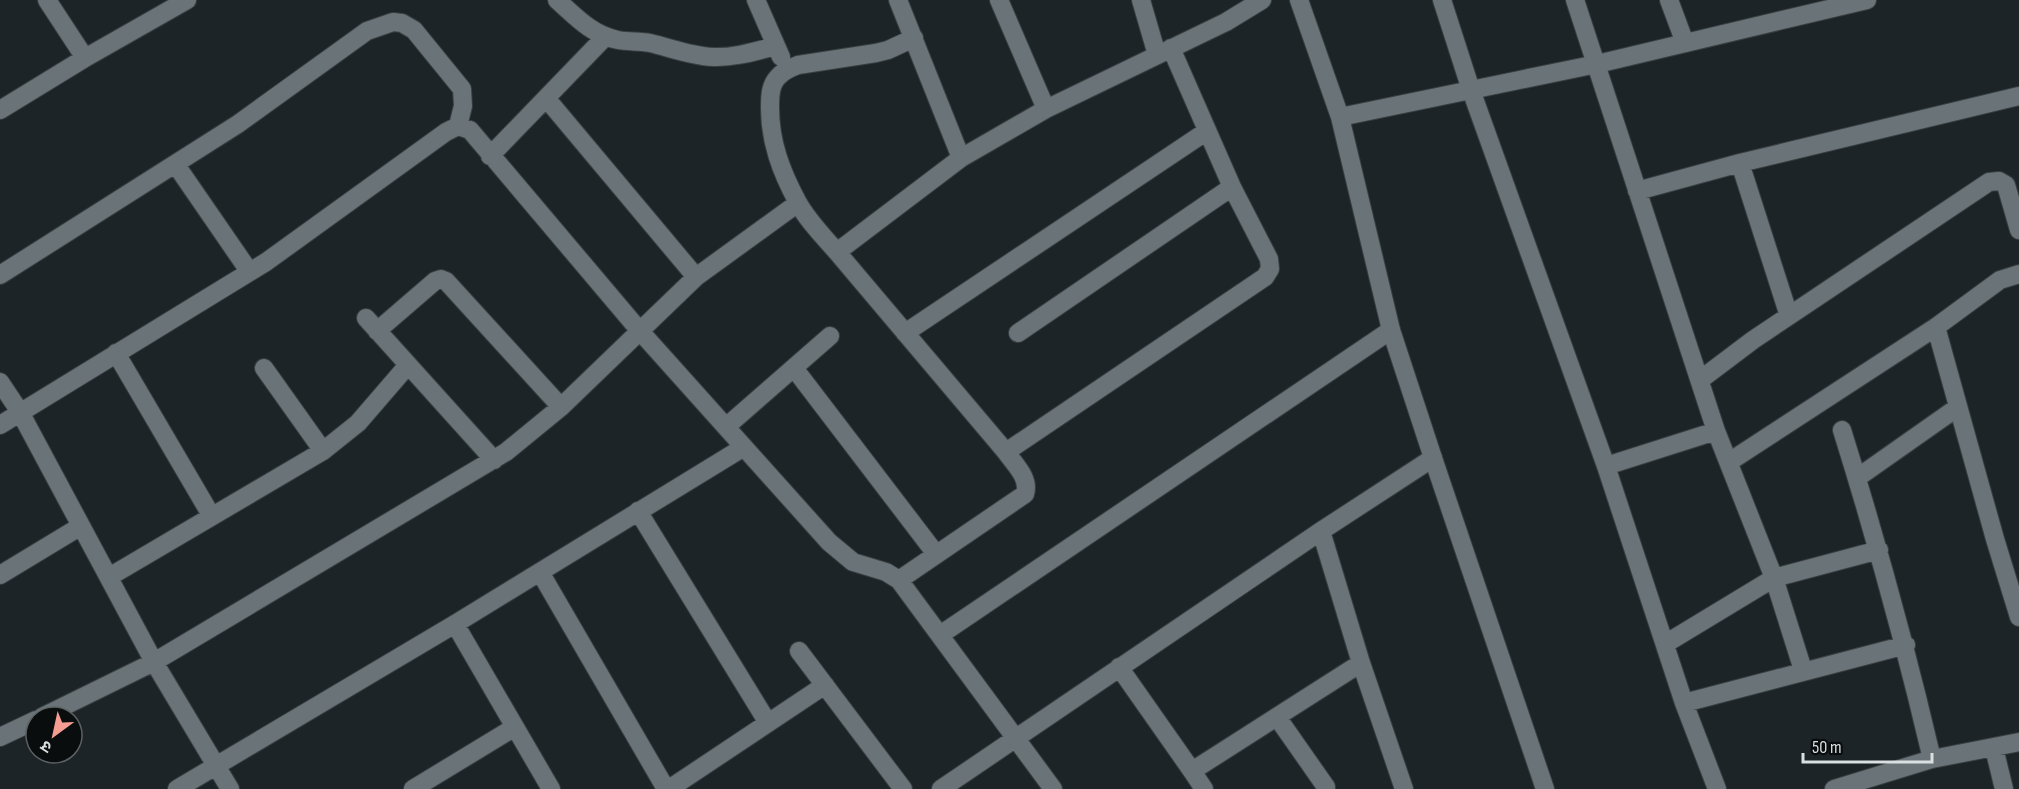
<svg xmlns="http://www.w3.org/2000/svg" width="2019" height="789" viewBox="0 0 2019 789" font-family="'Sofia Sans Condensed','Noto Sans Devanagari',sans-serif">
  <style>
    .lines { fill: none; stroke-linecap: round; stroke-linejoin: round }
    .minor-casing { stroke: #393f42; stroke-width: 20 }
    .tertiary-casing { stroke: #393f42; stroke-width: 20 }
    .minor { stroke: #6a7478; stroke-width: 18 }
    .tertiary { stroke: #6a7478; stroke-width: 18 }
  </style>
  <rect width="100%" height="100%" fill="#1c2427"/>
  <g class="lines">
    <defs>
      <path id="minor" d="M47,0L85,58
        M557,0C576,17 592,35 618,40C628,42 639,41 650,43C671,48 691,56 713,57C734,58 756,51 776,46
        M756,0L781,57
        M898,0L961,158
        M999,0L1046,109
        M1141,0L1157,55
        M1442,0L1471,90L1606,466L1684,703L1717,789
        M1575,0L1716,431L1774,578L1803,670
        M1669,0L1685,43
        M546,98L696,277
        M0,110L85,58L187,0
        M490,156L605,37
        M1740,163L1789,316
        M176,165L249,271
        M1637,191L1740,163L2019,96
        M837,252C823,236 807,220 797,201C781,171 770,142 770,108C770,97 770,85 778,77C783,71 790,68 798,65L876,53L888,50L914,38
        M0,275L238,124L367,31L393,22L402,23L414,30L462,89L463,106L458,126
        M366,318L494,460
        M1936,327L1995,539L2019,617
        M377,331L435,281L441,279L446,281L561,407
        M905,333L1207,131
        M1018,333L1232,187
        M116,353L211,515
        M264,368L323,451
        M794,368L936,554
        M1700,380L1753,340L1989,182L1999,181L2006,185L2019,230
        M0,382L20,412L154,662L230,789
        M0,425L266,262L446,132L458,126L470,130L639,330L829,542L853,562L886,572L899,580L1053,789
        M727,426L830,336
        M1842,430C1876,539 1906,648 1932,759
        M1006,452L1265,277L1270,269L1269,259L1232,187L1171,48
        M1729,462L1936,327L2000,280L2019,274
        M1606,466L1716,431
        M1857,478L1958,407
        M638,511L768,723
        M1321,531L1361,663L1404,789
        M540,572L666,789
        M0,575L81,526
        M109,577L323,451L358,423L408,365
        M899,580L1025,494C1030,478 1015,465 1006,452L837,252L961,158L1046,109L1226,22L1262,0
        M455,624L551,789
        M940,635L1391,330
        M1665,644L1774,578L1879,550
        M799,651L903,789
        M1119,667L1192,771L1361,663
        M1684,703L1906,645
        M42,717L154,662L506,452L561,407L696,277L798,203
        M1277,717L1326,787
        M0,737L36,720
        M1994,748L2004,789
        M1192,771L1204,789
        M177,789L455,624L744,447
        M413,789L515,727
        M669,789L825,685
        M941,789L1321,531L1433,458
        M1834,789L1932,759L2019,742"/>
      <path id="tertiary" d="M1299,0L1340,117L1391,330L1433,458L1545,789
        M1340,117L1597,64L1867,0"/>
    </defs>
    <use href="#minor" class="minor-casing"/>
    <use href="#tertiary" class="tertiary-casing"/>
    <use href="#minor" class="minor"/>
    <use href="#tertiary" class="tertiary"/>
  </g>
  <g transform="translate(54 735) rotate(213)"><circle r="28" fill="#090d0e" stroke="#5d6162" stroke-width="1.5"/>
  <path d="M0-4.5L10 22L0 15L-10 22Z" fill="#f59c93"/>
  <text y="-9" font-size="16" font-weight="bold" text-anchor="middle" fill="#dadfe1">उ</text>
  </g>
  <path d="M1803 753v9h129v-9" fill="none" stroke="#dadfe1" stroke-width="3"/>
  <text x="1812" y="753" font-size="18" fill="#dadfe1" stroke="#090d0e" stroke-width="4.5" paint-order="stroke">50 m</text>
</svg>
